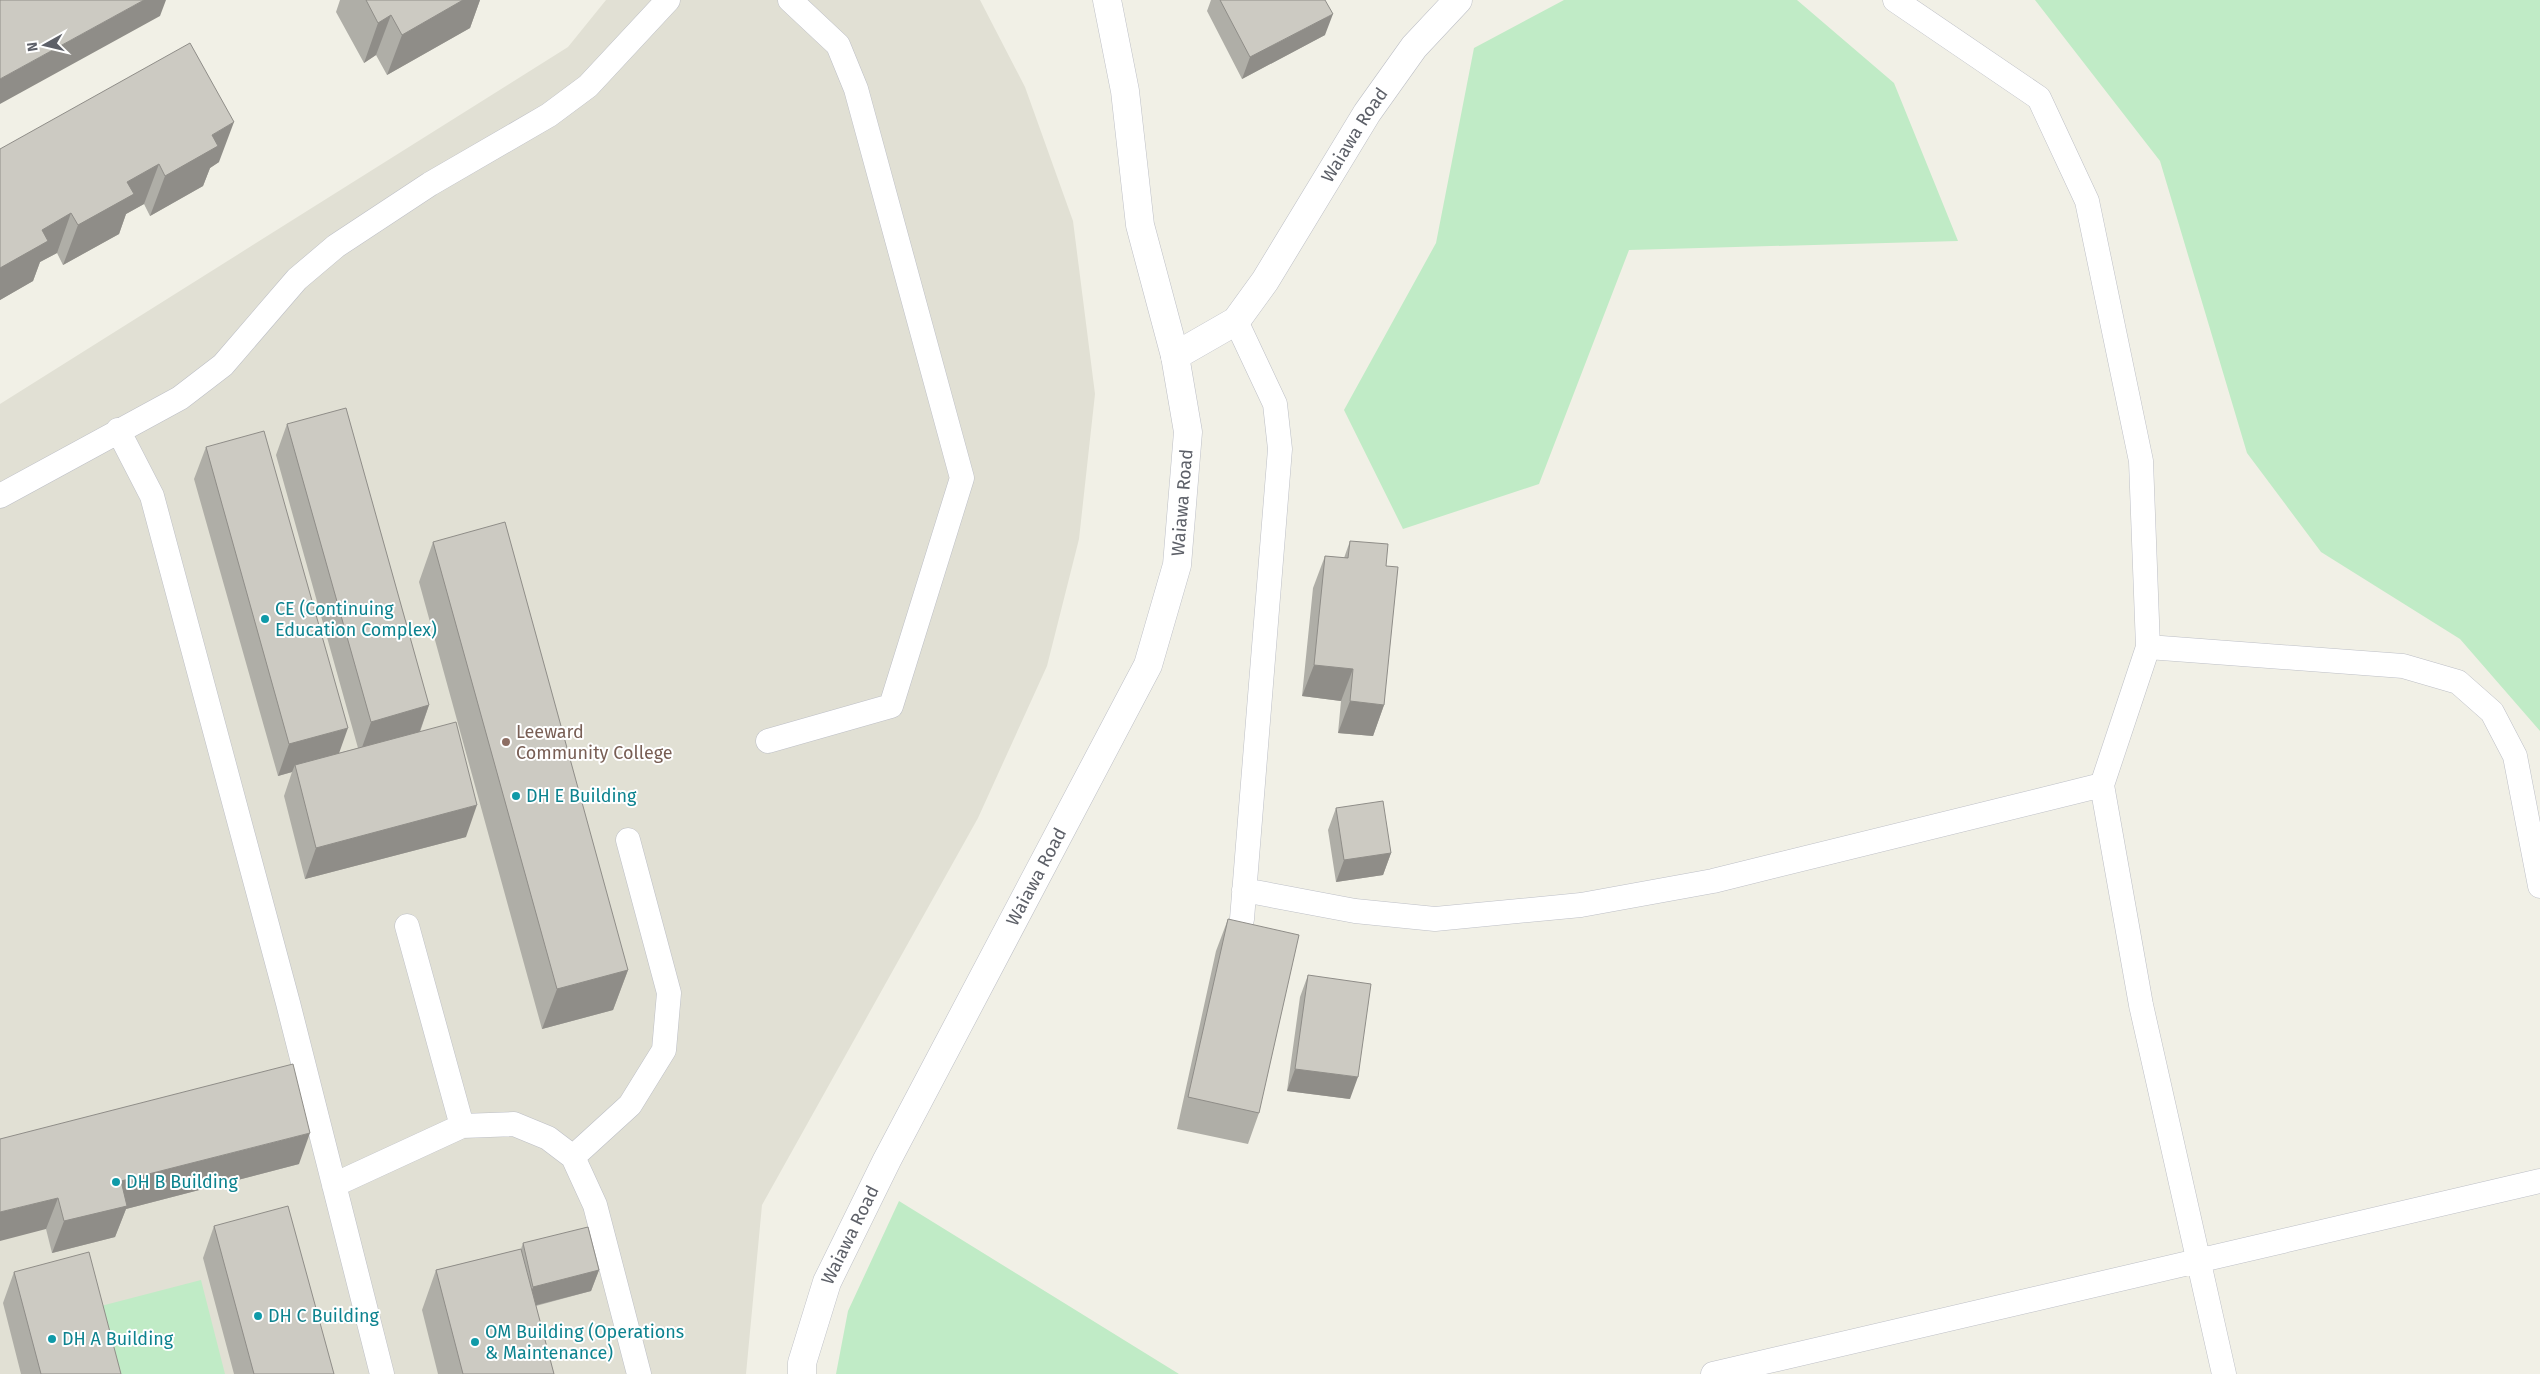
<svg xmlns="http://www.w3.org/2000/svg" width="2540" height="1374" viewBox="0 0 2540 1374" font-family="'Fira Sans',sans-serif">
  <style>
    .education { fill: #e1e0d4 }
    .green { fill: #c0ebc6 }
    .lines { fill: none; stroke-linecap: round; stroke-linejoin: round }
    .lane-casing { stroke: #bdbfc6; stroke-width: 25 }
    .street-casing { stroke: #bdbfc6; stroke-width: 29 }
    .lane { stroke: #fff; stroke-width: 24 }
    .street { stroke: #fff; stroke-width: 28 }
    .wall { fill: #afaea7 }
    .shaded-wall { fill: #8f8d88 }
    .building { fill: #cccac2; stroke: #8f8d88 }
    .culture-dot { fill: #0f9aa8; stroke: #fff; stroke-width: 2 }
    .education-dot { fill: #8d6e63; stroke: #fff; stroke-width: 2 }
    .labels { text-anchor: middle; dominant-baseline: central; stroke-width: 4; stroke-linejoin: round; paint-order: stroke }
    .street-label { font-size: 18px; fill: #5d6068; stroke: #fff }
    .culture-label { font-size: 18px; fill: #0d838f; stroke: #fff; text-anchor: start }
    .education-label { font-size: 18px; fill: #785e54; stroke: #fff; text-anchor: start }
  </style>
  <rect width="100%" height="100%" fill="#f1f0e6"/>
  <path class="education" d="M606,0H980L1025,87L1073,221L1095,394L1079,539L1047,666L978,818L762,1205L746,1374H0V404L568,47Z"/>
  <path class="green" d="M1564,0H1797L1894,83L1958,241L1629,250L1539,484L1403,529L1344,410L1436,243L1474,48Z
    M2035,0H2540V731L2460,639L2321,552L2247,453L2160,161Z
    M899,1201L1179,1374H836L848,1311Z
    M201,1280L225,1374H114L97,1307Z"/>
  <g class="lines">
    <defs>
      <path id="lane" d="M1895,0L2039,98L2087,201L2141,461L2148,647L2102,785L2141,1005L2224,1374
        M1236,321L1275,404L1280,449L1242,919
        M118,430L152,496L288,1003L382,1374
        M0,496L180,398L223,365L297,279L336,246L430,184L549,115L588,86L668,0
        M2148,647L2403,666L2458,682L2492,712L2515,756L2540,886
        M768,741L891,706L962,478L856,89L838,45L790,0
        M1244,890L1355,911L1435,919L1581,905L1713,881L2102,785
        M407,926L462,1126
        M573,1157L630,1105L664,1050L669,993L628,840
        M334,1185L462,1126L514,1124L548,1138L573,1157L595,1205L639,1374
        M1713,1374L2540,1181"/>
      <g id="street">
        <path id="s1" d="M1175,356L1236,321L1265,281L1367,113L1414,47L1458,0"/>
        <path id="s2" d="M802,1374V1363L827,1282L887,1160L1148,665L1177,565L1188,432L1175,356L1140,225L1125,91L1107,0"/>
      </g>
    </defs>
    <use href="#lane" class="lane-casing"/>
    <use href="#street" class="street-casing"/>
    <use href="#lane" class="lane"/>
    <use href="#street" class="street"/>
  </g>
  <path class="wall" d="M340,0H480L470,28L387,75L376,55L364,63L336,12Z
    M1211,0H1325V35L1242,79L1207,11Z
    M0,149L219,162L210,168L203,186L150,216L144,204L126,214L119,234L63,265L57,253L40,262L33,281L0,300Z
    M287,424L429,705L420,732L466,837L305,879L284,796L292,772L278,776L194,479L206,447L339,753L358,748L276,455Z
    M1350,541L1386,566L1384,705L1373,736L1338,733L1341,701L1302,696L1313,588L1325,556L1344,558Z
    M433,542L628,970L613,1010L542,1029L419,582Z
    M1336,808L1391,853L1383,875L1336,882L1328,830Z
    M1228,919L1259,1113L1248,1144L1177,1129L1216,951Z
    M1308,975L1350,1099L1287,1091L1300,997Z
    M0,1139L299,1164L126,1209L115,1237L52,1253L46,1229Z
    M214,1226L334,1374H234L203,1258Z
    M523,1243L599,1270L591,1291L536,1306L554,1374H438L422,1310L436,1270L521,1249Z
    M14,1272L121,1374H21L3,1303Z"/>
  <path class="shaded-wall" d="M144,0H166L160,16L0,104V79Z
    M463,0H480L470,28L387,75L402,35Z
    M1333,14L1325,35L1242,79L1250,57Z
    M391,15L376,55L364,63L378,23Z
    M234,122L219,162L210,168L203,186L150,216L165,176L212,135Z
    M159,164L144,204L126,214L119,234L63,265L78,225L127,182Z
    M71,213L57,253L40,262L33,281L0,300V268L42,230Z
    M1314,665L1353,669L1341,701L1302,696Z
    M1350,701L1384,705L1373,736L1338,733Z
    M429,705L418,736L360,753L371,722Z
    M348,728L337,759L295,765L292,772L278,776L289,744Z
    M477,805L466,837L305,879L316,848Z
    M1391,853L1383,875L1336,882L1344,860Z
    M628,970L613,1010L542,1029L557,989Z
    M1295,1069L1358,1077L1350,1099L1287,1091Z
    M310,1133L299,1164L126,1209L115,1237L52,1253L64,1221L121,1181Z
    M58,1198L46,1229L0,1241V1212Z
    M599,1270L591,1291L525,1308L533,1287Z"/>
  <path class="building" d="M0,0H144L0,79Z
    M366,0H463L402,35L391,15L378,23Z
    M1220,0H1325L1333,14L1250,57Z
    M190,43L234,122L212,135L218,146L165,176L159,164L127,182L134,194L78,225L71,213L42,230L48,241L0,268V149Z
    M346,408L429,705L371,722L287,424Z
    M264,431L348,728L289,744L206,447Z
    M505,522L628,970L557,989L433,542Z
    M1350,541L1388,544L1386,566L1398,567L1384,705L1350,701L1353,669L1314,665L1325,556L1348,558Z
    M456,722L477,805L316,848L295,765Z
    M1383,801L1391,853L1344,860L1336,808Z
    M1228,919L1299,935L1259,1113L1188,1097Z
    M1308,975L1371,984L1358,1077L1295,1069Z
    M293,1064L310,1133L121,1181L127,1206L64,1221L58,1198L0,1212V1139Z
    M288,1206L334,1374H254L214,1226Z
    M588,1227L599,1270L533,1287L523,1243Z
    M521,1249L554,1374H463L436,1270Z
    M89,1252L121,1374H41L14,1272Z"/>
  <g class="culture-dot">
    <circle cx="265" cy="619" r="5"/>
    <circle cx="516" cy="796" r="5"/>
    <circle cx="116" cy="1182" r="5"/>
    <circle cx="258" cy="1316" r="5"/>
    <circle cx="52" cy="1339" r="5"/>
    <circle cx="475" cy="1342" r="5"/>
  </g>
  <circle class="education-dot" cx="506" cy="742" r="5"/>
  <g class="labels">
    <g class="street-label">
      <text stroke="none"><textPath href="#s1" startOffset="291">Waiawa Road</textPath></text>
      <text stroke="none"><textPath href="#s2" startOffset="958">Waiawa Road</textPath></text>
      <text stroke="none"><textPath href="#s2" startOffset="552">Waiawa Road</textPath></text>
      <text stroke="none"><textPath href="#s2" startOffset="148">Waiawa Road</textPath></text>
    </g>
    <g class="culture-label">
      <text x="275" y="609">CE (Continuing<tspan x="275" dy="21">Education Complex)</tspan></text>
      <text x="526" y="796">DH E Building</text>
      <text x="126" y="1182">DH B Building</text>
      <text x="268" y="1316">DH C Building</text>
      <text x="485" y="1332">OM Building (Operations<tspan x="485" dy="21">&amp; Maintenance)</tspan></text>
      <text x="62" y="1339">DH A Building</text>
    </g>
    <g class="education-label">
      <text x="516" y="732">Leeward<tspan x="516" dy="21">Community College</tspan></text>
    </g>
  </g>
  <g transform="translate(45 45) rotate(262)" stroke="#ffffff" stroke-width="4" paint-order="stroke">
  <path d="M0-4L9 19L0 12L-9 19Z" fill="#5d6068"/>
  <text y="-8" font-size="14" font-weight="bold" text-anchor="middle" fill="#5d6068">N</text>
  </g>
</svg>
